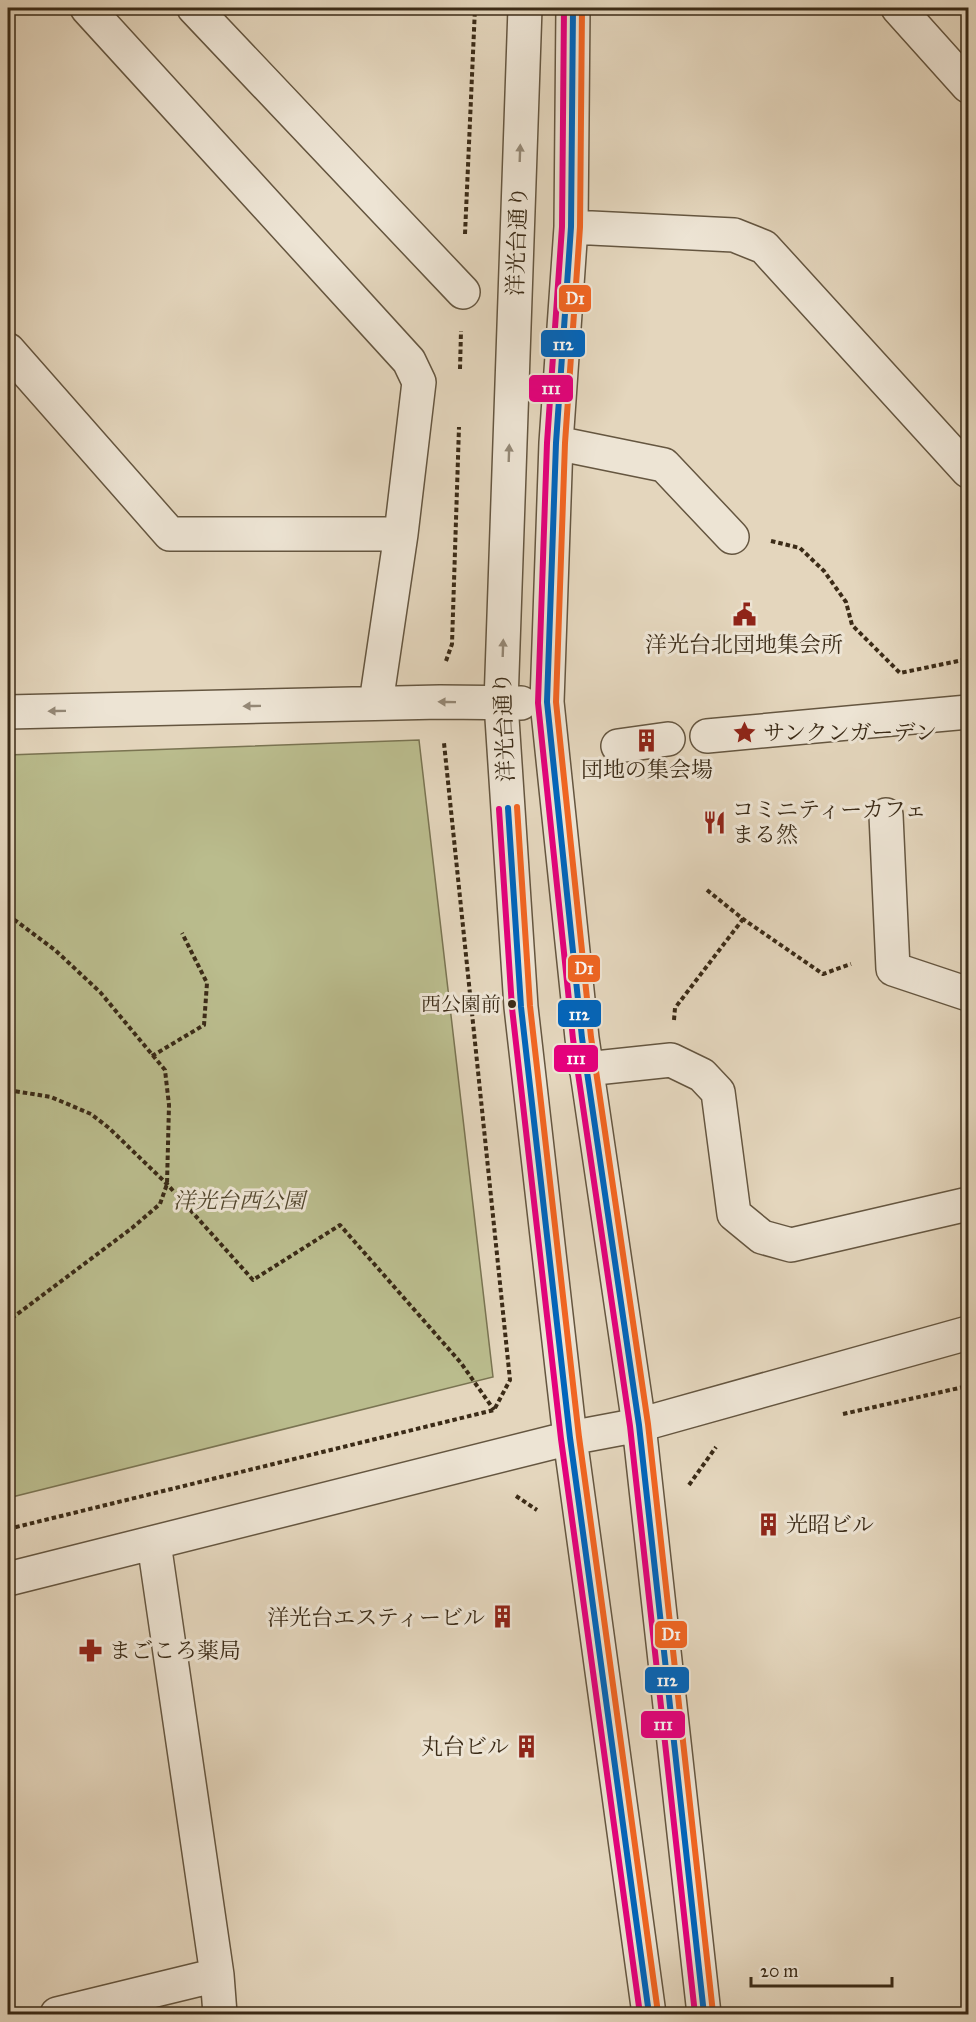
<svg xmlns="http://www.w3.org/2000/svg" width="976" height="2022" viewBox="0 0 976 2022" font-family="'IM FELL Great Primer','Noto Serif JP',serif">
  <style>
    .green { fill: #babc8d; stroke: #7a7452; stroke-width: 1.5 }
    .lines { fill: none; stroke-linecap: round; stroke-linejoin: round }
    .minor-casing { stroke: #655640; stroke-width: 36 }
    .path { stroke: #3b2b17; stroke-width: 4; stroke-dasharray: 4.5 3; stroke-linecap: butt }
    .minor { stroke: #ede4d4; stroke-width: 33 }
    .bus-1-casing { stroke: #ede4d4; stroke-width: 10 }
    .bus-2-casing { stroke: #ede4d4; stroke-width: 10 }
    .bus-3-casing { stroke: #ede4d4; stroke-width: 10 }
    .bus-1 { stroke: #0065bd; stroke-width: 6 }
    .bus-2 { stroke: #e5007d; stroke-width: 6 }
    .bus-3 { stroke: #f26522; stroke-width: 6 }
    .oneway { fill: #948876 }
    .bus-dot { fill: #3b2b17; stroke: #ede4d4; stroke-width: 2 }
    .labels { text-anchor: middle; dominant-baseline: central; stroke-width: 6; stroke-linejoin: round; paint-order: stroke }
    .bus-label { font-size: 20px; fill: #3b2b17; stroke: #ede4d4; text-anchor: end }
    .street-label { font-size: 22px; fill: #3b2b17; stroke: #ede4d4 }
    .poi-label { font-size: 22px; fill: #3b2b17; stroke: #ede4d4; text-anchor: start }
    .park-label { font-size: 22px; font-style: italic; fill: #54482f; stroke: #ede4d4 }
    .line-badge { stroke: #ede4d4; stroke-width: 2 }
    .badge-label { font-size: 16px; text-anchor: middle; font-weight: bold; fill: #fff }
  </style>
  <rect width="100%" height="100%" fill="#e4d6bd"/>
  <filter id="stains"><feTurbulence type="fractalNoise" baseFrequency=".00333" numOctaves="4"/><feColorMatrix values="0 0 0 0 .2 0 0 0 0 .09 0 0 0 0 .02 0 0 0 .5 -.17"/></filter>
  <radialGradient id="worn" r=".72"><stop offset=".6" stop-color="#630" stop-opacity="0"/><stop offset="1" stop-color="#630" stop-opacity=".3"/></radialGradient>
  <path class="green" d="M419,740L493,1377L8,1498V755Z"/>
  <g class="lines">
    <defs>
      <path id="minor" d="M87,8L409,361L419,382L401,534L376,703
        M194,8L463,292
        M525,8L501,703L521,1007L570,1438L649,2014
        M573,8L571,227L556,443L547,702L582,1038L639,1425L704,2014
        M898,8L968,86
        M571,227L734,235L764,247L968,471
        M8,350L170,534H401
        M556,443L664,465L732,537
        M8,712L440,702L521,703
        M707,736L968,712
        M618,746L668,739
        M886,815L893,969L968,994
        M586,1069L671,1060L702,1075L718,1092L734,1214L762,1237L791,1245L968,1204
        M154,1543L217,1975L220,2014
        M8,1579L570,1438L639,1425L968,1333
        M57,2014L217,1975"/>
    </defs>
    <use href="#minor" class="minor-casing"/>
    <path class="path" d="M465,234L475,8
      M460,369L461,331
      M771,541L800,548L824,571L846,602L852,625L900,673L963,660L968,655
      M446,661L452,644L459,427
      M707,890L743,919L823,974L851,964
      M8,915L55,950L100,992L165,1070L169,1105L167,1184L160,1204L132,1228L8,1321
      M674,1020L675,1008L743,919
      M152,1056L204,1025L207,983L182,933
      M8,1090L51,1097L91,1114L109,1128L167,1184L253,1280L340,1225L461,1363L494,1410
      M843,1414L968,1386
      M689,1485L716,1447
      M516,1496L537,1510
      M8,1529L494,1410L510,1380L444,743"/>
    <use href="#minor" class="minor"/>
    <defs>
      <path id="bus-1" d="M573,8L571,227L556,443L547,702L582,1038L639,1425L704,2014
        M508,808L521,1007L570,1438L649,2014"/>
      <path id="bus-2" d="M564,8L562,227L547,443L538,703L573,1039L630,1426L695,2014
        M499,809L512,1008L561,1439L640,2014"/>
      <path id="bus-3" d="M582,8L580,227L565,443L556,702L591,1037L648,1424L713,2013
        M517,807L530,1006L579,1437L658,2013"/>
    </defs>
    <use href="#bus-1" class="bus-1-casing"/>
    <use href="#bus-2" class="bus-2-casing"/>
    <use href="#bus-3" class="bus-3-casing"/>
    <use href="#bus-1" class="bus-1"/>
    <use href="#bus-2" class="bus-2"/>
    <use href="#bus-3" class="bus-3"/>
  </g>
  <defs><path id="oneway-solid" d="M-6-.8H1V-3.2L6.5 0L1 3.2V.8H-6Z" transform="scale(1.5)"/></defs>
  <g class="oneway">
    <use href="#oneway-solid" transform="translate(520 153) rotate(-88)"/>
    <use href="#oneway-solid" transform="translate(509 453) rotate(-88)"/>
    <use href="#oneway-solid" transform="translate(503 648) rotate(-88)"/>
    <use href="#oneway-solid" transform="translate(447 702) rotate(-179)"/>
    <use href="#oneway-solid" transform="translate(252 706) rotate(179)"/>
    <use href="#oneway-solid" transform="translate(57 711) rotate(179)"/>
  </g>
  <defs>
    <symbol id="civic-bare" viewBox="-9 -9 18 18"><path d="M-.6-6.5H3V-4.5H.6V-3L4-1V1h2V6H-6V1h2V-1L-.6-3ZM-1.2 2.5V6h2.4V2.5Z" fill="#8f2418" stroke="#ede4d4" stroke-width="2.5" paint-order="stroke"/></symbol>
    <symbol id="sight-bare" viewBox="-9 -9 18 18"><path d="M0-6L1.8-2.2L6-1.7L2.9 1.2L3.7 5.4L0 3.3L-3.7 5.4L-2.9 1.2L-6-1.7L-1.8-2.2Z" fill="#8f2418" stroke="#ede4d4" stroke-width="2.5" paint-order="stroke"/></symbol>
    <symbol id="building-bare" viewBox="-9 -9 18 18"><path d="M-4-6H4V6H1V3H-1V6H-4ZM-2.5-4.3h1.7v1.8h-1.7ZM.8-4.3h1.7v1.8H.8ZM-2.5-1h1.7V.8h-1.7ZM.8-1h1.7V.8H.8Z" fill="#8f2418" stroke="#ede4d4" stroke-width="2.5" paint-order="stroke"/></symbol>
    <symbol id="restaurant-bare" viewBox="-9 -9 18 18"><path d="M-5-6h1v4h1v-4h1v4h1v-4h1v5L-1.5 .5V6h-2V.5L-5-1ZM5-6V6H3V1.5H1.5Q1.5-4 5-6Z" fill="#8f2418" stroke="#ede4d4" stroke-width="2.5" paint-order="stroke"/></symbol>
    <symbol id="pharmacy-bare" viewBox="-9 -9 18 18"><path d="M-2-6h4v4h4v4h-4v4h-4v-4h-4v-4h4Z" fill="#8f2418" stroke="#ede4d4" stroke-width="2.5" paint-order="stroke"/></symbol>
  </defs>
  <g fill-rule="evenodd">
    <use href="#civic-bare" x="728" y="598" width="33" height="33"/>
    <use href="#sight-bare" x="728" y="716" width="33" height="33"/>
    <use href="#building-bare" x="630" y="724" width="33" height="33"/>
    <use href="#restaurant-bare" x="698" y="806" width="33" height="33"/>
    <use href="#building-bare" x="752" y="1508" width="33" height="33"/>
    <use href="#building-bare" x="486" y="1600" width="33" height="33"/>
    <use href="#pharmacy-bare" x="74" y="1634" width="33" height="33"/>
    <use href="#building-bare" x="510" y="1730" width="33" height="33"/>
  </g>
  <circle class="bus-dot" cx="512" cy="1004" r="5"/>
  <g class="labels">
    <g class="bus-label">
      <text x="501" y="1004">西公園前</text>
    </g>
    <g class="street-label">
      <text transform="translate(517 241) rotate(-88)">洋光台通り</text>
      <text transform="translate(504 727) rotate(-92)">洋光台通り</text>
    </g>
    <g class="poi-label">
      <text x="744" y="644" text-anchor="middle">洋光台北団地集会所</text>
      <text x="763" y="732">サンクンガーデン</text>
      <text x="647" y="769" text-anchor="middle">団地の集会場</text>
      <text x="732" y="809">コミニティーカフェ<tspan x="732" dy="25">まる然</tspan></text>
      <text x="786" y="1524">光昭ビル</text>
      <text x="485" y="1617" text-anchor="end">洋光台エスティービル</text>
      <text x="109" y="1650">まごころ薬局</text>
      <text x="509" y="1746" text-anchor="end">丸台ビル</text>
    </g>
    <g class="park-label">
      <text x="239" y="1200">洋光台西公園</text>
    </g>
  </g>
  <g class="line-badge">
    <rect x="558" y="284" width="34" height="29" rx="6" fill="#f26522"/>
    <rect x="540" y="329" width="46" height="29" rx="6" fill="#0065bd"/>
    <rect x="528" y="374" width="46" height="29" rx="6" fill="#e5007d"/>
    <rect x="567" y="954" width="34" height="29" rx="6" fill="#f26522"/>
    <rect x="557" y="999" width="45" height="29" rx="6" fill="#0065bd"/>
    <rect x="553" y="1044" width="46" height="29" rx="6" fill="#e5007d"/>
    <rect x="654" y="1620" width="34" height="29" rx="6" fill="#f26522"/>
    <rect x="644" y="1666" width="46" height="28" rx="6" fill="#0065bd"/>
    <rect x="640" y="1710" width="46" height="29" rx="6" fill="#e5007d"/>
  </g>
  <g class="badge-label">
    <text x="575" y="304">D1</text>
    <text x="563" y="350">112</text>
    <text x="551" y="394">111</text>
    <text x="584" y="974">D1</text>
    <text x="579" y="1020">112</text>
    <text x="576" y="1064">111</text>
    <text x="671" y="1640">D1</text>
    <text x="667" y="1686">112</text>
    <text x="663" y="1730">111</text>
  </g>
  <rect width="976" height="2022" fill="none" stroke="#e4d6bd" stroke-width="30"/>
  <rect x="9" y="9" width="958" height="2004" fill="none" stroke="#3b2b17" stroke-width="3"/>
  <rect x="15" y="15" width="946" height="1992" fill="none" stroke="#3b2b17" stroke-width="1.5"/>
  <path d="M751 1977v9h141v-9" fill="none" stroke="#3b2b17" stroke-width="3"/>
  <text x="760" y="1977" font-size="18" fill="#3b2b17" stroke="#ede4d4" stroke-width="4.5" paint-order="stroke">20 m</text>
  <rect width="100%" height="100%" filter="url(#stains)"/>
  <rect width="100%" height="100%" fill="url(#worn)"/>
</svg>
